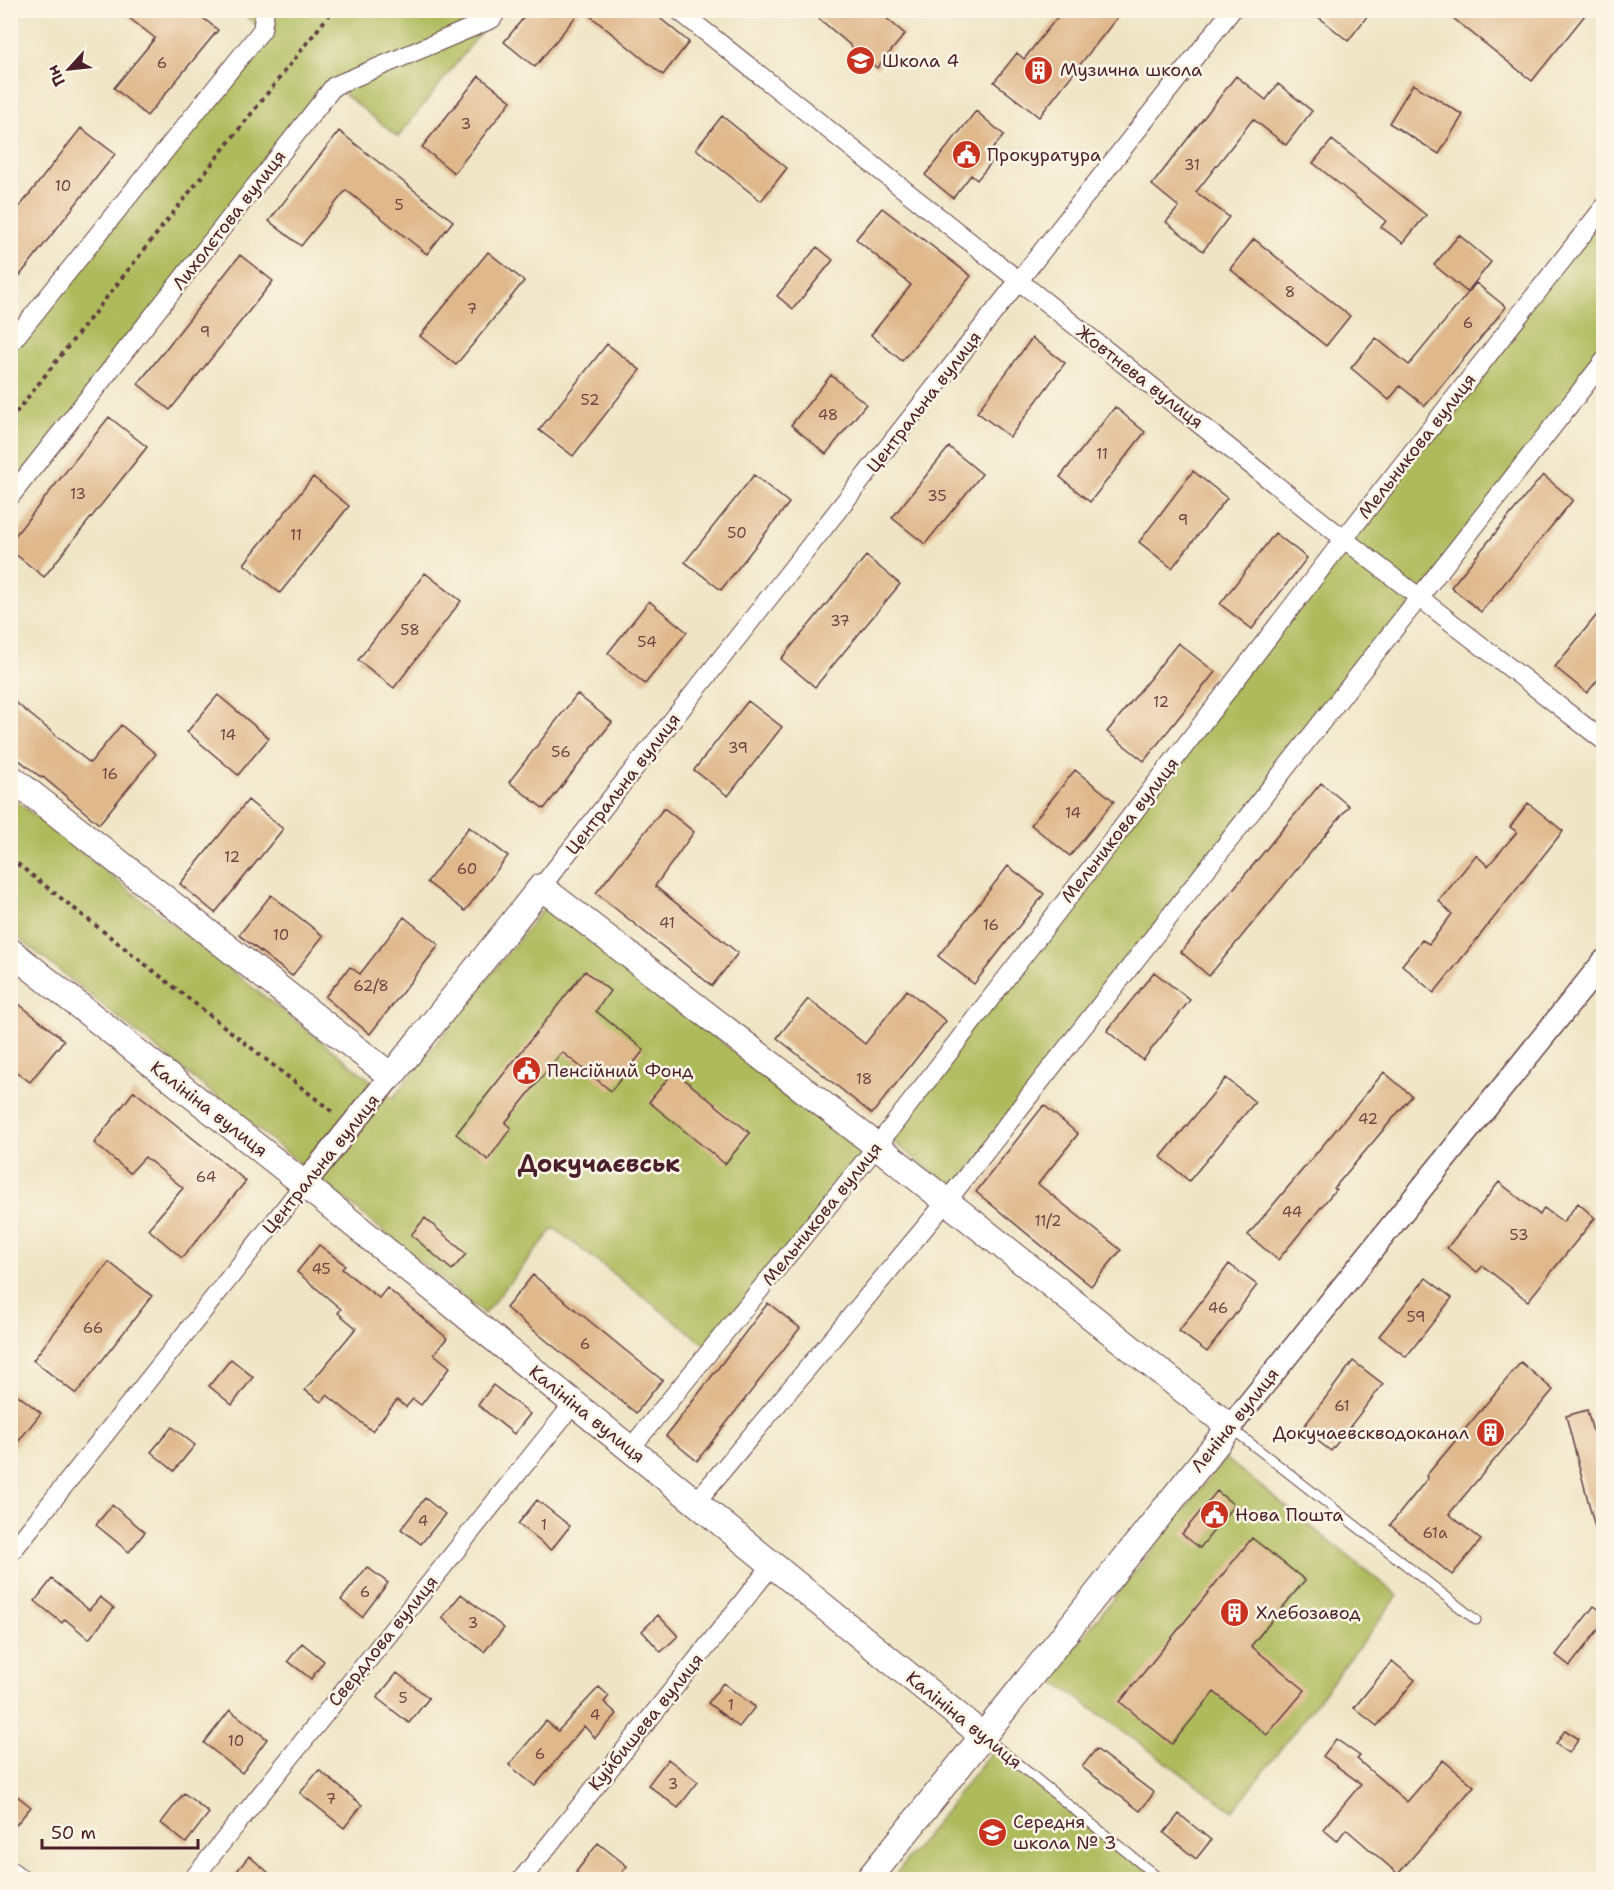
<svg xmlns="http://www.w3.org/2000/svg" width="1614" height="1890" viewBox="0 0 1614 1890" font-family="'Shantell Sans',sans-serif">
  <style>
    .green { fill: #aebb5d; stroke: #7c6d44; stroke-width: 1.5 }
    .building { fill: #dfb88c }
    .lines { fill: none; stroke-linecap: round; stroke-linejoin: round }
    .service-casing { stroke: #633d42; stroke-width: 11 }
    .minor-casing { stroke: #633d42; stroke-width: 20 }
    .tertiary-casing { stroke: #633d42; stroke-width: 25 }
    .secondary-casing { stroke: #633d42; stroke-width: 28 }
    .path { stroke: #633d42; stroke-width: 4; stroke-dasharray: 4.5 4.5; stroke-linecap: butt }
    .service { stroke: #fff; stroke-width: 9 }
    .minor { stroke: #fff; stroke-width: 18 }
    .tertiary { stroke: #fff; stroke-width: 22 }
    .secondary { stroke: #fff; stroke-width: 26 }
    .labels { text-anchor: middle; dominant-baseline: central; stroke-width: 5; stroke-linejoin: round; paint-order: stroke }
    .number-label { font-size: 15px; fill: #6f4543 }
    .poi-label { font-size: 18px; fill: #4a1f2b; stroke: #fcf5e5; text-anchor: start }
    .street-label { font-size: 18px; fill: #4a1f2b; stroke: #fcf5e5 }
    .district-label { font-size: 24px; font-weight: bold; fill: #4a1f2b; stroke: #fcf5e5 }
  </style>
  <rect width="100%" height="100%" fill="#fcf5e5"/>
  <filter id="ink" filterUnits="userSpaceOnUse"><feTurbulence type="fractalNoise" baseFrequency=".0167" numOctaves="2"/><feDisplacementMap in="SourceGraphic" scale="12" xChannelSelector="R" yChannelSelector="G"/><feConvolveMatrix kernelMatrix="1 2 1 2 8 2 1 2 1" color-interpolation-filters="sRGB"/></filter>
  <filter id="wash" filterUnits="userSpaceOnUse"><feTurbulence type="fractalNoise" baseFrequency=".008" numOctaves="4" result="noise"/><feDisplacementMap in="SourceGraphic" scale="24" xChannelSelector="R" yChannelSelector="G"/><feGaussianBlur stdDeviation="1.35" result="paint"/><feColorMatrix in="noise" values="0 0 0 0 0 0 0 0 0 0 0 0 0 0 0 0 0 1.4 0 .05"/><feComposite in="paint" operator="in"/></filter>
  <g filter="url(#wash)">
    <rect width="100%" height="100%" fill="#efe5c6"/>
    <path class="green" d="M239,11H498L398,137L334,86L11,497V344L262,29Z
      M1603,207V361L955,1190L886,1136Z
      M10,796L393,1098L546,905L869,1157L711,1349L554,1228L484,1314L325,1183L11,932Z
      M1225,1458L1398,1596L1233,1811L1050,1678Z
      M996,1746L1161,1880H891Z"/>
    <g id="blocks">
      <path class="building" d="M119,10H193L218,30L147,116L114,88L155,38Z
        M530,10H581L535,67L504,42Z
        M583,10H650L689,42L663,75Z
        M809,10H877L905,34L877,68Z
        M1063,10H1123L1039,117L994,82L1017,53L1024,59Z
        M1310,10H1372L1348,41Z
        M1443,10H1589L1532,81Z
        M479,76L511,101L454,173L422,147Z
        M1236,76L1266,100L1278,84L1312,111L1286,145L1253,119L1196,192L1229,217L1203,251L1166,222L1179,207L1152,185Z
        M1413,84L1463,115L1439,154L1389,123Z
        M976,111L1004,135L989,153L995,158L977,180L971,175L953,198L925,175Z
        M722,116L787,168L761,201L696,149Z
        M81,128L115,154L10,288V219Z
        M339,131L453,221L427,254L346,190L301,246L269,221Z
        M1332,140L1426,215L1403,243L1381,227L1386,221L1313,163Z
        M882,208L971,276L902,361L871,335L911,285L856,239Z
        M1459,235L1491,262L1467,292L1434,265Z
        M1254,239L1350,316L1326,346L1230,269Z
        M817,247L833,260L793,309L777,296Z
        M488,252L524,281L456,365L420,336Z
        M240,255L273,281L170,410L138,384Z
        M1476,283L1506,307L1425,406L1400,386L1389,400L1351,368L1376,338L1409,365Z
        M1032,338L1065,363L1010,437L977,412Z
        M607,344L640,370L573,456L539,430Z
        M831,375L866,404L826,454L791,425Z
        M1115,407L1145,432L1090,502L1060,477Z
        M109,417L147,447L44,577L10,550V542Z
        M949,447L982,474L925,544L892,518Z
        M1193,471L1227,498L1172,568L1139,542Z
        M754,475L789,503L721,590L685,562Z
        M1543,475L1573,500L1481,612L1451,587Z
        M313,477L349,506L280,593L244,564Z
        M1275,533L1307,558L1252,629L1220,604Z
        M866,556L900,584L815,687L781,659Z
        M425,573L461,601L394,688L358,660Z
        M649,601L687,632L645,684L608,653Z
        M1604,606V672L1587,693L1555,667Z
        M1178,643L1215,672L1144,761L1107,732Z
        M577,694L612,722L544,809L509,782Z
        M218,695L269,738L238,775L187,732Z
        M10,698L90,763L121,725L156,754L99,824L43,777L42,778L10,753Z
        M748,701L782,727L728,796L694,770Z
        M1075,770L1114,801L1070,856L1031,825Z
        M1321,783L1349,806L1209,976L1181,952Z
        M248,800L283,829L215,913L180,884Z
        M1528,803L1563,831L1434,993L1402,965L1422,940L1429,944L1452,914L1439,901L1476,855L1488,866L1517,832L1510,827Z
        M664,808L694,832L655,886L738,953L712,986L596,893Z
        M469,827L508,856L465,911L427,882Z
        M1008,866L1044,894L974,984L938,956Z
        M271,895L323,936L292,976L239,935Z
        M404,917L439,945L370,1034L325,997L350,967L360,974Z
        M585,971L610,991L596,1011L644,1050L611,1091L562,1052L505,1123L511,1128L488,1160L456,1134Z
        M1154,972L1190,1000L1143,1060L1107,1031Z
        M907,990L946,1021L872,1114L777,1038L808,999L865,1044Z
        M10,997L64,1040L30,1082L10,1067Z
        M674,1071L750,1133L725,1164L649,1102Z
        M1384,1072L1412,1096L1334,1188L1336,1189L1278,1260L1248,1235Z
        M1226,1078L1255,1102L1189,1181L1161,1157Z
        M134,1091L246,1181L182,1258L148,1229L183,1188L145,1157L130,1173L94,1143Z
        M1044,1105L1078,1134L1038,1184L1121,1250L1091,1286L976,1192Z
        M1499,1182L1540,1215L1544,1208L1563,1222L1578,1203L1595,1218L1528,1301L1483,1266L1477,1272L1447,1248Z
        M425,1218L466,1254L452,1270L411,1235Z
        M319,1245L345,1265L342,1269L379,1298L387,1288L447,1338L434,1354L450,1367L421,1405L413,1399L406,1407L397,1400L372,1431L327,1395L321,1402L305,1390L356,1328L338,1313L341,1309L297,1272Z
        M109,1262L152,1296L76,1394L33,1360Z
        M1229,1264L1257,1285L1207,1352L1179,1331Z
        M533,1275L662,1380L636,1413L506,1308Z
        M1426,1278L1452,1298L1406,1357L1379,1336Z
        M768,1303L800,1328L697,1461L666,1436Z
        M231,1359L253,1377L232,1405L209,1386Z
        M1353,1361L1383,1384L1331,1451L1302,1429Z
        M1521,1362L1553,1390L1449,1514L1481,1540L1452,1575L1390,1525L1428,1478L1426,1476Z
        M493,1385L530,1414L514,1434L478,1405Z
        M10,1389L41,1413L10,1452Z
        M1587,1410L1604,1473V1538L1598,1539L1566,1416Z
        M172,1427L195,1445L174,1471L151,1452Z
        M1217,1491L1234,1505L1200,1548L1182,1534Z
        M425,1498L445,1514L421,1544L401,1529Z
        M537,1500L570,1526L551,1550L518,1524Z
        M112,1505L145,1532L129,1552L96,1525Z
        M1252,1538L1305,1580L1251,1646L1305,1690L1267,1735L1214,1692L1172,1744L1120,1702Z
        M367,1567L388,1583L362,1617L341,1600Z
        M52,1579L89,1610L100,1597L114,1608L89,1639L65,1619L62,1623L35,1601Z
        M461,1594L504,1628L484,1652L442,1618Z
        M1594,1606L1604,1613V1622L1570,1666L1556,1655Z
        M658,1615L678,1636L661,1652L642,1631Z
        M302,1643L324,1661L311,1679L288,1661Z
        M1392,1661L1415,1680L1377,1726L1354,1708Z
        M397,1673L429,1698L409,1723L377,1698Z
        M723,1683L755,1707L739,1727L708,1703Z
        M599,1687L609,1696L604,1702L617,1714L595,1738L584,1726L535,1786L509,1765L546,1721L558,1731Z
        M230,1710L267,1739L242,1773L204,1743Z
        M1565,1730L1579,1739L1569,1753L1556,1744Z
        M1336,1739L1360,1756L1357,1759L1407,1802L1443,1760L1474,1786L1398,1874L1346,1829L1337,1841L1323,1829L1361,1784L1323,1756Z
        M1096,1749L1154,1793L1140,1811L1082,1767Z
        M668,1759L698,1782L678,1808L648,1785Z
        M319,1770L362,1805L344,1828L300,1793Z
        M10,1790L31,1807L10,1832Z
        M184,1793L209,1813L186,1843L161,1823Z
        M1179,1814L1211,1840L1196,1859L1164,1833Z
        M598,1843L627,1866L616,1880H585L576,1872Z
        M249,1856L277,1880H230Z"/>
    </g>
  </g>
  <g filter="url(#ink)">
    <use href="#blocks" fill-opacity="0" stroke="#633d42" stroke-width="1.5"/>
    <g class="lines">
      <defs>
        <path id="service" d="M1231,1428L1476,1620
          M986,1738L1161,1880
          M10,1864L30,1880"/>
        <path id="minor" d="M678,10L1344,539L1604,741
          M10,344L262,30L265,10
          M10,497L334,86L492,19L498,10
          M541,887L1232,10
          M630,1449L877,1146L1344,539L1604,207
          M696,1502L947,1201L1604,361
          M10,1554L304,1184
          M192,1880L574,1403
          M521,1880L772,1565"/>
        <path id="tertiary" d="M304,1184L391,1076
          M1230,1427L1604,961"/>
        <path id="secondary" d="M10,777L391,1076L541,887L877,1146L1230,1427L868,1880
          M10,951L304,1184L982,1735"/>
      </defs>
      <use href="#service" class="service-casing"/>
      <use href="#minor" class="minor-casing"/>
      <use href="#tertiary" class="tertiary-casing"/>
      <use href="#secondary" class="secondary-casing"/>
      <path class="path" d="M10,420L333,10
        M10,858L334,1113"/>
      <use href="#service" class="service"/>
      <use href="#minor" class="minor"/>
      <use href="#tertiary" class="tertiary"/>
      <use href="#secondary" class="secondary"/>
    </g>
  </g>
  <defs>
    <symbol id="school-disc" viewBox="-11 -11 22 22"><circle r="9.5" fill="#c8321e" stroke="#fcf5e5"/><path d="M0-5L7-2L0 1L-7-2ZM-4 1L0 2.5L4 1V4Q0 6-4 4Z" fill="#fff"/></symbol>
    <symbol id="building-disc" viewBox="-11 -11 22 22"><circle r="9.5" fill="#c8321e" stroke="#fcf5e5"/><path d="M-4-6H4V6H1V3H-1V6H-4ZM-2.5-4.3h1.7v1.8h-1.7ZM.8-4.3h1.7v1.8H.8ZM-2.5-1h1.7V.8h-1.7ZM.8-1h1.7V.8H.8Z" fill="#fff"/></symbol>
    <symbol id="civic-disc" viewBox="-11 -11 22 22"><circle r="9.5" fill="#c8321e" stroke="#fcf5e5"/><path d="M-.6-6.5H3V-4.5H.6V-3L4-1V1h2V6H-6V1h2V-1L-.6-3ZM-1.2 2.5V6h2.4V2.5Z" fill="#fff"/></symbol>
  </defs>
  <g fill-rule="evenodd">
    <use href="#school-disc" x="844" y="44" width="33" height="33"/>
    <use href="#building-disc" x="1022" y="54" width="33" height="33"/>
    <use href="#civic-disc" x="950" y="138" width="33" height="33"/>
    <use href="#civic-disc" x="510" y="1054" width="33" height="33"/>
    <use href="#building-disc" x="1474" y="1416" width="33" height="33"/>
    <use href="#civic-disc" x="1198" y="1498" width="33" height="33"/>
    <use href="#building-disc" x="1218" y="1596" width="33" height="33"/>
    <use href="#school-disc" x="976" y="1816" width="33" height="33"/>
  </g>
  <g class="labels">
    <g class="number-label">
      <text x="162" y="63">6</text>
      <text x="466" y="124">3</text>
      <text x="1192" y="165">31</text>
      <text x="63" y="186">10</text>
      <text x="399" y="205">5</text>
      <text x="1290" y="292">8</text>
      <text x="472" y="309">7</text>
      <text x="1468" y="323">6</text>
      <text x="205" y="332">9</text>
      <text x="590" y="400">52</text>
      <text x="828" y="415">48</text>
      <text x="1102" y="454">11</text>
      <text x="78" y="494">13</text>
      <text x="937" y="496">35</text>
      <text x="1183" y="520">9</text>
      <text x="737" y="533">50</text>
      <text x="296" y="535">11</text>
      <text x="840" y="621">37</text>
      <text x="410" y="630">58</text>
      <text x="647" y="642">54</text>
      <text x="1161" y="702">12</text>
      <text x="228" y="735">14</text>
      <text x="738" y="748">39</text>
      <text x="561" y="752">56</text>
      <text x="110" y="774">16</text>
      <text x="1073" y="813">14</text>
      <text x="232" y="857">12</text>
      <text x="467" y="869">60</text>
      <text x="667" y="923">41</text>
      <text x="991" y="925">16</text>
      <text x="281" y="935">10</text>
      <text x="371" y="986">62/8</text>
      <text x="864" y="1079">18</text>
      <text x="1368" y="1119">42</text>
      <text x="206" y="1177">64</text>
      <text x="1292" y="1212">44</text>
      <text x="1048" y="1221">11/2</text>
      <text x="1519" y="1235">53</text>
      <text x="321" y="1269">45</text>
      <text x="1218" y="1308">46</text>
      <text x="1416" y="1317">59</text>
      <text x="93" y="1328">66</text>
      <text x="585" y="1344">6</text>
      <text x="1342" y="1406">61</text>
      <text x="423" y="1521">4</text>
      <text x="544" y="1525">1</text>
      <text x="1435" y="1533">61а</text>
      <text x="365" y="1592">6</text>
      <text x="473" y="1623">3</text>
      <text x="403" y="1698">5</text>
      <text x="731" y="1705">1</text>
      <text x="595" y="1715">4</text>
      <text x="236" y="1741">10</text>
      <text x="540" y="1754">6</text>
      <text x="673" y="1784">3</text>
      <text x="331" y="1799">7</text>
    </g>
    <g class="poi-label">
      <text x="882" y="61">Школа 4</text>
      <text x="1060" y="70">Музична школа</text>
      <text x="987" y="155">Прокуратура</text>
      <text x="547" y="1071">Пенсійний Фонд</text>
      <text x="1469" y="1433" text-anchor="end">Докучаевскводоканал</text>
      <text x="1235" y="1515">Нова Пошта</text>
      <text x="1256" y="1613">Хлебозавод</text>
      <text x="1013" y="1822">Середня<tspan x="1013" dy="21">школа № 3</tspan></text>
    </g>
    <g class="street-label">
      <text transform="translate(229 220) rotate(-52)">Лихолєтова вулиця</text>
      <text transform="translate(1140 377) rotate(38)">Жовтнева вулиця</text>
      <text transform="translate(924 402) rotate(-52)">Центральна вулиця</text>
      <text transform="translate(1417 446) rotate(-52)">Мельникова вулиця</text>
      <text transform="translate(623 784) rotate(-52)">Центральна вулиця</text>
      <text transform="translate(1120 830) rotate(-52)">Мельникова вулиця</text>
      <text transform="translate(209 1109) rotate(38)">Калініна вулиця</text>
      <text transform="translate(321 1164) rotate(-51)">Центральна вулиця</text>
      <text transform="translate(822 1214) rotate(-51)">Мельникова вулиця</text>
      <text transform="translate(587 1414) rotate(39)">Калініна вулиця</text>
      <text transform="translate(1235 1420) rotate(-51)">Леніна вулиця</text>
      <text transform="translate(383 1641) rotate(-51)">Свердлова вулиця</text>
      <text transform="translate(964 1720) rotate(39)">Калініна вулиця</text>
      <text transform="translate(646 1722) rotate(-51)">Куйбишева вулиця</text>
    </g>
    <g class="district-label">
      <text x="599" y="1164">Докучаєвськ</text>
    </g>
  </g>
  <rect width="1614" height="1890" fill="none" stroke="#fcf5e5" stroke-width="36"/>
  <g transform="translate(69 69) rotate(243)" stroke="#fcf5e5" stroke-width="4.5" paint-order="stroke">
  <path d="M0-4.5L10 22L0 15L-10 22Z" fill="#4a1f2b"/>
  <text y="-9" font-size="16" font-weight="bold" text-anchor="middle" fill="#4a1f2b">Пн</text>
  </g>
  <path d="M42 1839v9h156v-9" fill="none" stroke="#4a1f2b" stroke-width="3"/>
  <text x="51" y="1839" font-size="18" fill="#4a1f2b" stroke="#fcf5e5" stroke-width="4.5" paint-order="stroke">50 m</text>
</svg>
